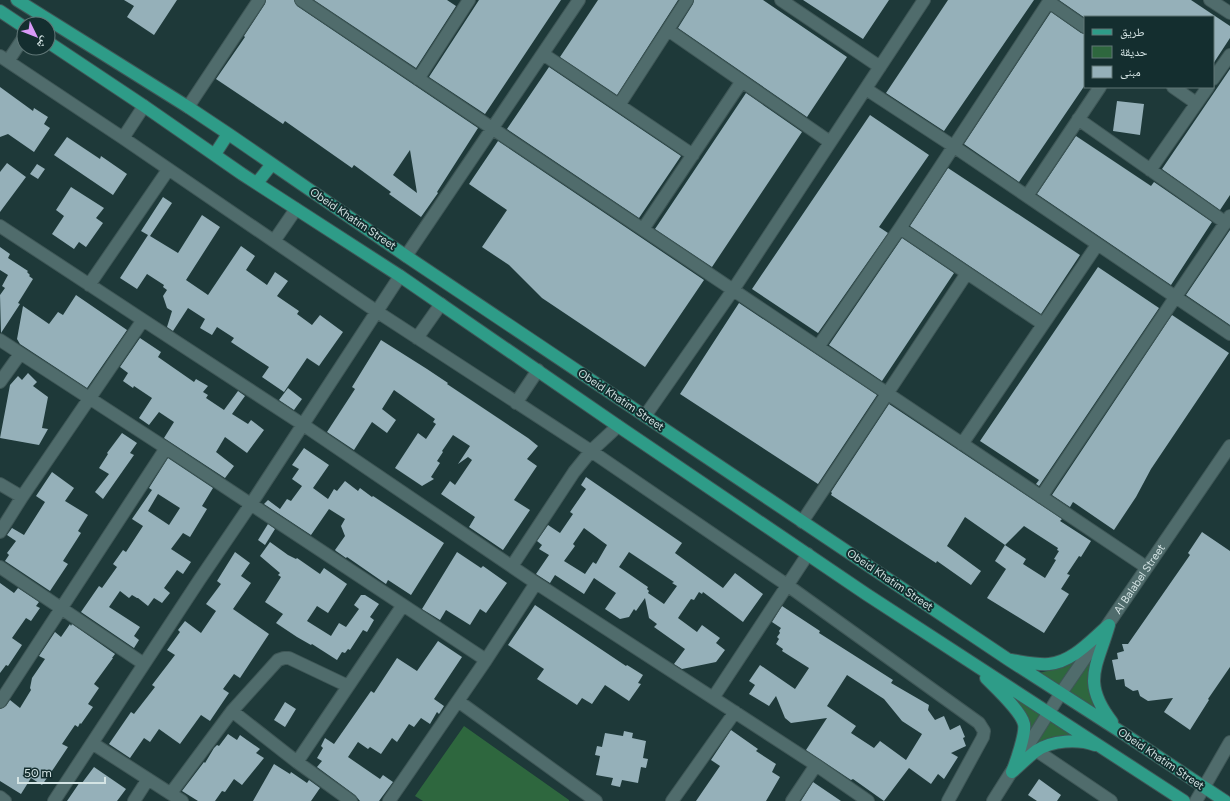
<svg xmlns="http://www.w3.org/2000/svg" width="1230" height="801" viewBox="0 0 1230 801" font-family="Figtree,'Noto Naskh Arabic',sans-serif">
  <style>
    .green { fill: #2e673e }
    .building { fill: #95b0b9; fill-rule: evenodd }
    .lines { fill: none; stroke-linecap: round; stroke-linejoin: round }
    .street-casing { stroke: #3f5757; stroke-width: 14 }
    .secondary-casing { stroke: #3f5757; stroke-width: 14 }
    .primary-casing { stroke: #3f5757; stroke-width: 14 }
    .street { stroke: #506c6c; stroke-width: 12 }
    .secondary { stroke: #506c6c; stroke-width: 12 }
    .primary { stroke: #2e9c88; stroke-width: 12 }
    .labels { text-anchor: middle; dominant-baseline: central; stroke-width: 4; stroke-linejoin: round; paint-order: stroke }
    .street-label { font-size: 11px; fill: #d4e4e4; stroke: #142e2f }
  </style>
  <rect width="100%" height="100%" fill="#1e3939"/>
  <path class="green" d="M1093,644L1062,688L1039,673L1065,667Z
    M1096,647L1092,699L1094,709L1068,691Z
    M1013,693L1044,714L1025,747L1023,715Z
    M1050,718L1082,739L1031,749Z
    M464,726L569,800V801H423L415,796Z"/>
  <path class="building" d="M124,0H177L154,35L127,17L134,6Z
    M266,0H294L297,6L478,128L437,192L438,193L421,217L389,194L391,192L354,165L352,168L285,121L283,124L216,79L245,37L244,36L265,4ZM410,150L417,193L393,175Z
    M314,0H447L456,6L416,68Z
    M479,0H561L485,114L429,77Z
    M598,0H678L617,95L560,57Z
    M694,0H763L847,57L807,117L678,28L693,4Z
    M803,0H889L863,39Z
    M948,0H1034L944,131L886,93Z
    M1059,0H1191L1230,26V38L1213,64V17L1085,18Z
    M1051,12L1081,33L1085,34V85L1019,182L964,144Z
    M549,67L681,156L639,218L507,129Z
    M1230,69V195L1220,210L1162,169Z
    M0,87L33,111L34,108L48,117L44,124L50,128L34,152L8,134L0,137Z
    M746,93L802,132L712,267L655,229Z
    M1117,101L1144,104L1140,135L1113,131Z
    M870,115L929,155L879,227L888,233L818,333L752,289Z
    M1076,136L1151,186L1154,182L1212,222L1171,285L1037,194Z
    M67,137L100,159L101,156L127,174L113,195L54,155Z
    M498,141L704,280L645,367L542,298L509,265L482,247L507,210L469,184Z
    M7,163L26,177L0,212V172Z
    M37,164L45,169L38,179L30,174Z
    M948,168L1080,255L1041,314L910,226Z
    M71,187L104,208L96,218L103,223L86,247L79,242L74,249L52,234L64,216L56,210Z
    M163,197L172,203L150,236L178,253L202,215L220,227L186,280L208,295L241,246L255,256L246,270L267,285L275,272L288,281L277,296L299,311L297,314L312,325L320,315L343,332L319,366L307,358L284,392L262,377L269,367L231,342L234,338L217,327L212,335L200,328L205,319L188,308L173,331L167,327L172,311L167,308L163,296L167,290L163,287L164,285L147,274L137,289L120,278L148,235L141,231Z
    M1230,230V325L1186,295Z
    M902,238L954,273L882,381L829,345Z
    M0,247L10,254L8,258L28,271L27,272L30,275L29,276L33,279L18,303L20,304L1,333L0,295L5,288L2,286L8,275L0,270Z
    M1098,267L1159,308L1039,486L1036,484L1039,480L980,441Z
    M76,295L127,330L87,388L20,344L17,339L23,306L49,324L58,312L63,315Z
    M739,303L877,395L818,484L680,394Z
    M1172,315L1229,353L1151,469L1136,497L1114,530L1076,504L1073,502L1070,507L1052,495Z
    M140,338L161,352L158,357L194,382L196,379L208,386L203,392L208,395L206,398L224,410L238,391L245,396L232,414L248,424L251,420L264,430L247,453L225,437L216,452L234,466L225,478L164,438L174,422L159,412L149,425L139,418L152,398L134,386L133,388L123,381L128,373L120,367Z
    M381,340L427,369L448,383L447,384L528,438L538,446L527,459L537,466L514,500L530,510L503,550L469,527L475,517L441,494L450,481L455,485L472,460L468,457L458,464L470,446L453,435L442,451L443,452L437,461L440,463L431,477L434,479L422,486L395,468L418,433L426,439L436,424L433,422L435,419L394,390L382,409L396,420L387,433L372,422L354,450L327,432L355,389L352,387Z
    M28,373L37,382L33,386L48,397L42,428L48,429L39,445L0,438L10,385L18,376L22,380Z
    M288,388L302,399L294,410L279,400Z
    M889,404L1062,519L1060,521L1091,541L1081,557L1079,556L1067,574L1070,575L1061,589L1069,594L1044,633L987,598L1006,569L995,561L1005,545L965,517L947,546L981,571L971,585L937,561L936,563L831,495L832,493L831,492ZM1024,526L1058,548L1057,550L1059,551L1054,559L1056,560L1045,578L1023,564L1026,559L1005,545Z
    M122,433L137,443L130,453L134,455L103,499L95,492L109,474L99,468L108,454L107,453Z
    M304,448L329,465L313,488L328,499L334,489L337,491L345,481L358,491L360,488L372,497L373,496L444,543L411,595L388,580L386,584L347,557L346,558L336,551L335,550L345,536L341,526L345,519L329,509L311,535L264,504L268,500L280,509L287,499L291,501L302,486L292,479L299,469L292,465Z
    M168,458L213,488L202,506L207,509L190,537L183,533L171,549L191,562L183,574L177,570L164,588L170,593L162,603L154,598L148,606L138,598H137L132,595L129,598L120,591L109,607L140,627L134,636L139,640L134,648L81,612L99,586L102,588L117,567L113,564L123,550L126,552L143,526L132,519L152,490L149,488ZM158,494L180,508L169,525L148,511Z
    M52,472L74,488L65,501L88,515L78,531L81,533L63,561L68,564L50,591L5,561L9,555L7,553L16,541L7,535L12,528L24,535L45,502L36,496Z
    M586,477L682,543L675,553L723,588L735,573L763,594L743,622L703,592L702,594L699,592L694,600L691,599L680,615L678,618L697,632L702,625L720,638L716,643L725,650L716,662L682,669L674,664L685,649L654,627L657,624L649,618L645,598L636,611L634,609L629,617L620,619L605,609L616,593L594,578L584,594L555,575L550,583L536,574L549,555L539,549L542,545L537,541L548,525L560,533L573,514L570,512L586,489L581,485ZM584,528L607,545L596,564L593,562L585,574L564,561L575,546L573,544ZM629,552L674,582L672,583L677,586L664,604L648,593L649,591L647,589L648,587L619,567Z
    M268,524L275,529L265,545L258,540Z
    M1202,532L1230,551V667L1208,699L1209,700L1190,730L1164,712L1173,698L1148,701L1140,696L1138,690L1133,691L1125,686L1124,679L1116,680L1112,660L1118,659L1117,653L1124,651L1122,644H1128L1190,555L1188,553Z
    M270,542L288,555L296,559L297,558L320,574L324,568L347,584L328,613L317,606L307,621L331,636L339,623L346,627L359,609L354,605L361,595H365L379,604L370,617L374,620L367,632L363,630L350,650L348,649L345,653L342,652L337,660L312,644L311,645L297,637L276,623L283,614L265,602L281,577L278,575L280,573L260,556Z
    M235,552L250,563L241,576L251,583L233,609L269,634L240,678L234,674L223,689L229,693L210,721L201,715L180,744L159,729L150,742L144,738L130,758L109,744L131,712L134,714L155,687L152,685L175,655L167,650L180,632L178,630L185,621L201,633L216,611L206,604L221,584L217,581Z
    M457,552L481,568L483,566L507,583L486,613L480,609L470,625L446,610L440,620L422,609Z
    M0,583L14,593L18,588L39,602L36,606L40,608L31,621L26,618L12,638L22,645L8,666L6,665L0,673Z
    M535,605L626,666L627,665L643,675L638,683L641,684L629,701L605,685L592,704L582,698L577,705L537,679L544,669L508,645Z
    M782,606L820,631L819,633L893,680L891,683L929,705L928,710L935,720L944,716L950,730L960,725L965,737L963,738L966,746L951,753L958,757L944,779L938,774L931,784L909,768L884,801L853,779L851,780L806,750L827,718L791,723L785,718L776,696L769,706L749,694L755,685L749,681L760,665L795,689L809,668L782,651L783,649L776,644L779,639L777,637L780,633L779,631L781,628L772,622ZM847,675L884,699L902,721L922,734L906,760L880,741L874,748L851,733L856,726L827,706Z
    M70,624L71,626L72,624L115,654L112,658H113L94,684L99,688L88,704L93,707L81,724L80,723L78,727L75,725L62,744L68,747L54,768L42,785L31,778L21,794L0,781V709L6,706L10,700L20,708L31,690L30,688L32,678L45,659L39,656L55,632L61,637Z
    M438,641L462,657L434,699L444,706L439,714L437,712L430,724L421,718L414,727L409,724L397,742L392,738L381,754L370,747L368,749L358,742L348,757L380,779L383,775L393,782L379,801H360L355,795L317,767L322,761L317,758L323,748L321,746L325,738L334,744L371,691L374,693L397,658L417,671Z
    M285,702L296,709L285,727L274,720Z
    M731,730L758,749L756,751L776,764L772,772L780,777L766,801H696L720,766L711,760Z
    M624,731L633,733L632,738L646,741L643,758L648,759L646,768L641,767L638,783L622,780L620,787L611,785L613,778L596,775L600,756L595,755L597,746L602,747L605,733L623,736Z
    M228,734L237,740L240,735L247,740L260,749L256,753L264,758L242,785L234,779L225,792L222,791L215,801H198L182,791L204,762L205,763L214,748L217,745L219,746Z
    M274,764L290,774L291,772L307,783L309,780L320,788L311,801H253Z
    M94,767L126,789L117,801H67L80,782L82,783Z
    M1039,779L1061,795L1057,801H1037L1028,795Z
    M813,782L841,801H801Z"/>
  <g class="lines">
    <defs>
      <path id="street" d="M301,0L1146,567
        M781,0L880,67
        M1210,0L1230,13
        M1049,2L1085,27
        M668,30L830,142
        M543,54L693,155
        M0,56L123,138L376,311L591,451L787,585L979,723L984,731L983,737L948,801
        M8,61L24,37
        M418,79L469,0
        M1213,79L1230,55
        M1173,87L1196,103
        M866,89L953,146L1230,334
        M619,105L687,0
        M188,107L259,0
        M1078,119L1226,223
        M123,138L144,106
        M1150,170L1208,87
        M1027,196L1100,87
        M0,226L143,320L302,424L536,583L816,765L868,801
        M900,228L1043,324
        M643,229L742,81
        M274,241L296,209
        M406,256L579,0
        M89,285L168,170
        M417,338L441,304
        M0,340L166,448L486,660
        M818,347L900,228L1050,0
        M0,382L20,354
        M516,403L538,370
        M645,416L733,290L924,0
        M962,444L1097,245
        M0,484L22,497
        M1041,497L1230,216
        M802,522L967,273
        M0,532L22,497L143,320
        M512,566L574,472L591,451L618,426
        M0,567L144,664
        M713,698L808,554
        M458,701L596,801
        M0,702L166,448
        M232,711L297,762L351,801
        M92,743L182,801
        M1037,751L1111,801
        M297,762L403,605
        M171,793L232,711L278,660L284,658H289L348,686
        M0,797L5,801
        M54,801L200,579L251,504L400,276
        M134,801L148,779
        M389,801L486,660L536,583
        M672,801L735,712
        M792,801L816,765
        M1196,801L1230,742"/>
      <g id="secondary">
        <path id="s1" d="M993,801L1061,693L1230,446"/>
      </g>
      <path id="primary" d="M17,0L188,107L230,135L406,256L1009,660L1118,730L1225,801
        M0,11L24,27
        M48,42L144,106L242,174L400,276L618,426L866,594L1184,801
        M215,154L228,134
        M257,183L272,164
        M1109,625C1097,667 1081,682 1112,722
        M1011,660C1024,662 1037,665 1049,664C1073,662 1092,639 1109,625
        M986,678C996,688 1021,711 1024,724C1026,733 1016,762 1012,772
        M1012,772C1020,765 1028,757 1036,751C1052,740 1078,739 1095,745"/>
    </defs>
    <use href="#street" class="street-casing"/>
    <use href="#secondary" class="secondary-casing"/>
    <use href="#primary" class="primary-casing"/>
    <use href="#street" class="street"/>
    <use href="#secondary" class="secondary"/>
    <use href="#primary" class="primary"/>
  </g>
  <g class="labels">
    <g class="street-label">
      <text transform="translate(353 219) rotate(34)">Obeid Khatim Street</text>
      <text transform="translate(621 400) rotate(34)">Obeid Khatim Street</text>
      <text stroke="none"><textPath href="#s1" startOffset="266">Al Balabel Street</textPath></text>
      <text transform="translate(890 580) rotate(34)">Obeid Khatim Street</text>
      <text transform="translate(1161 759) rotate(34)">Obeid Khatim Street</text>
    </g>
  </g>
  <rect x="1084" y="16" width="130" height="72" fill="#142e2f" stroke="#617777"/>
  <rect x="1092" y="29" width="20" height="6" fill="#2e9c88" stroke="#617777"/>
  <text x="1120" y="36" font-size="12" fill="#d4e4e4">طريق</text>
  <rect x="1092" y="46" width="20" height="12" fill="#2e673e" stroke="#617777"/>
  <text x="1120" y="56" font-size="12" fill="#d4e4e4">حديقة</text>
  <rect x="1092" y="66" width="20" height="12" fill="#95b0b9" stroke="#617777"/>
  <text x="1120" y="76" font-size="12" fill="#d4e4e4">مبنى</text>
  <g transform="translate(36 36) rotate(133)"><circle r="19" fill="#142e2f" stroke="#617777"/>
  <path d="M0-3L7 15L0 10L-7 15Z" fill="#d99af7"/>
  <text y="-6" font-size="11" font-weight="bold" text-anchor="middle" fill="#d4e4e4">ش</text>
  </g>
  <path d="M18 777v6h87v-6" fill="none" stroke="#d4e4e4" stroke-width="2"/>
  <text x="24" y="777" font-size="12" fill="#d4e4e4" stroke="#142e2f" stroke-width="3" paint-order="stroke">50 m</text>
</svg>
